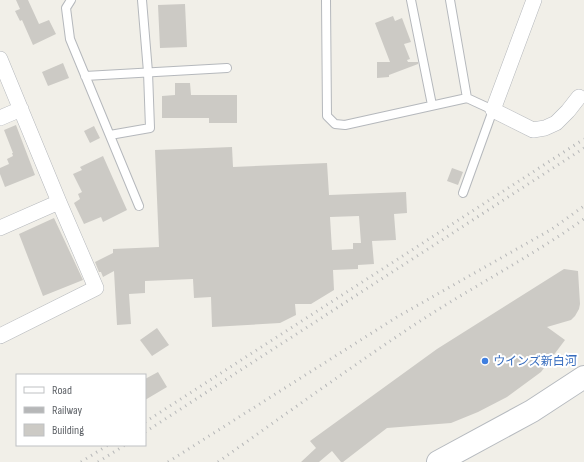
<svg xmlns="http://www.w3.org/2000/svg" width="584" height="462" viewBox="0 0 584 462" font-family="'Sofia Sans Condensed','Noto Sans JP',sans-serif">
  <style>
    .building { fill: #cccac5; fill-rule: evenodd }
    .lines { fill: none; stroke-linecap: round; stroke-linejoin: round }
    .lane-casing { stroke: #b5b8bc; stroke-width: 10 }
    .street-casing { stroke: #b5b8bc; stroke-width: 16 }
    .secondary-casing { stroke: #b6babf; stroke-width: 24 }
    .lane { stroke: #fff; stroke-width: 8 }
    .street { stroke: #fff; stroke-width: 15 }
    .secondary { stroke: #fff; stroke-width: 22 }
    .rail { stroke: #b6b7b8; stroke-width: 3; stroke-dasharray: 1 5; stroke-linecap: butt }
    .shop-dot { fill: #3f7fe0; stroke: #fff; stroke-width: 1.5 }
    .labels { text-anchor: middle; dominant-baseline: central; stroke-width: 4; stroke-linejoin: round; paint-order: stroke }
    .shop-label { font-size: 12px; fill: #366cbe; stroke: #fff; text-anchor: start }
  </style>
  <rect width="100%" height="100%" fill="#f1efe8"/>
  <path class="building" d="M16,0H28L39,24L49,20L56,34L33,45L22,20L20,21L15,11L20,9Z
    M185,4L187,47L160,48L158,5Z
    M393,16L395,21L402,18L411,42L404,44L410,59L407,60L408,62H418V64L389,75V77L377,78V62H390L375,23Z
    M63,63L69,78L48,86L42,72Z
    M175,83H190L191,95H237V123H209V118H162V96L175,95Z
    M16,125L35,175L5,187L0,174V168L9,164L7,159L13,156L12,153H13L4,130Z
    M94,126L100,138L90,143L84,131Z
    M232,147L233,167L327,163L329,195L406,192L407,213L394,214L396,240L372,241L374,264L358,265V269L333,270L334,290L311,304H295L296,315L280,323L212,327L211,297L194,298L193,279L145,281V293L129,294L131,324L117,325L114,271L103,277L101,272H99L95,262L113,253V249L159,247L155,150ZM359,216L361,243H353V249L332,250L330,217Z
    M103,156L127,210L103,222L101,217L84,224L74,203L80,199L78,194L82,192L73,174L82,170L80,167Z
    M452,168L463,172L458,185L447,181Z
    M54,218L83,280L43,296L19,234Z
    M564,269L578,271L580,304L579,309L575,316L571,320L547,327L565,340L541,372L507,397L478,412L451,423L387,428L343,462H341L332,451L319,462H301L316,448L310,441L437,349Z
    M157,328L169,345L152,356L140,340Z
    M158,372L167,387L145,400V379Z"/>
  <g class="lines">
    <defs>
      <path id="lane" d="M71,0L66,8L70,39L139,206
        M326,0L327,116L335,124L345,125L467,98L493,110L463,193
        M411,0L432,105
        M450,0L467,98
        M85,76L227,68
        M110,135L150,128L148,72L142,0"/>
      <path id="street" d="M534,0L493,110L533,130L545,128L556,123L568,111L579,97
        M0,59L59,202L96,288L0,336
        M0,118L21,109
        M0,228L59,202"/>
      <path id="secondary" d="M438,462L532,411L584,377"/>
    </defs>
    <use href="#lane" class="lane-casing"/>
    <use href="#street" class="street-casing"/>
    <use href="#secondary" class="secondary-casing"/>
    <use href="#lane" class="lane"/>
    <use href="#street" class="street"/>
    <use href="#secondary" class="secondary"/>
    <path class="rail" d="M145,422L584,139
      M145,432L584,148
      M81,462L108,445
      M98,462L125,445
      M168,462L397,317L552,229L584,206
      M218,462C283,416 348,369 414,325C470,288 529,258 584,219"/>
  </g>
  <circle class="shop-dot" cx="485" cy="361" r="4"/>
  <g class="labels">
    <g class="shop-label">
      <text x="493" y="361">ウインズ新白河</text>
    </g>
  </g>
  <rect x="16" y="374" width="130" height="72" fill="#ffffff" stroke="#bfc1c3"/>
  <rect x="24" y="387" width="20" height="6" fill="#ffffff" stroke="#bfc1c3"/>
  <text x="52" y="394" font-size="12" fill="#5f6368">Road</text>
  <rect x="24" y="407" width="20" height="6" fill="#b6b7b8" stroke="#bfc1c3"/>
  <text x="52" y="414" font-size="12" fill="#5f6368">Railway</text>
  <rect x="24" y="424" width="20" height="12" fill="#cccac5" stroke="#bfc1c3"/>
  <text x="52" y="434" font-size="12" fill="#5f6368">Building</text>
</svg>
